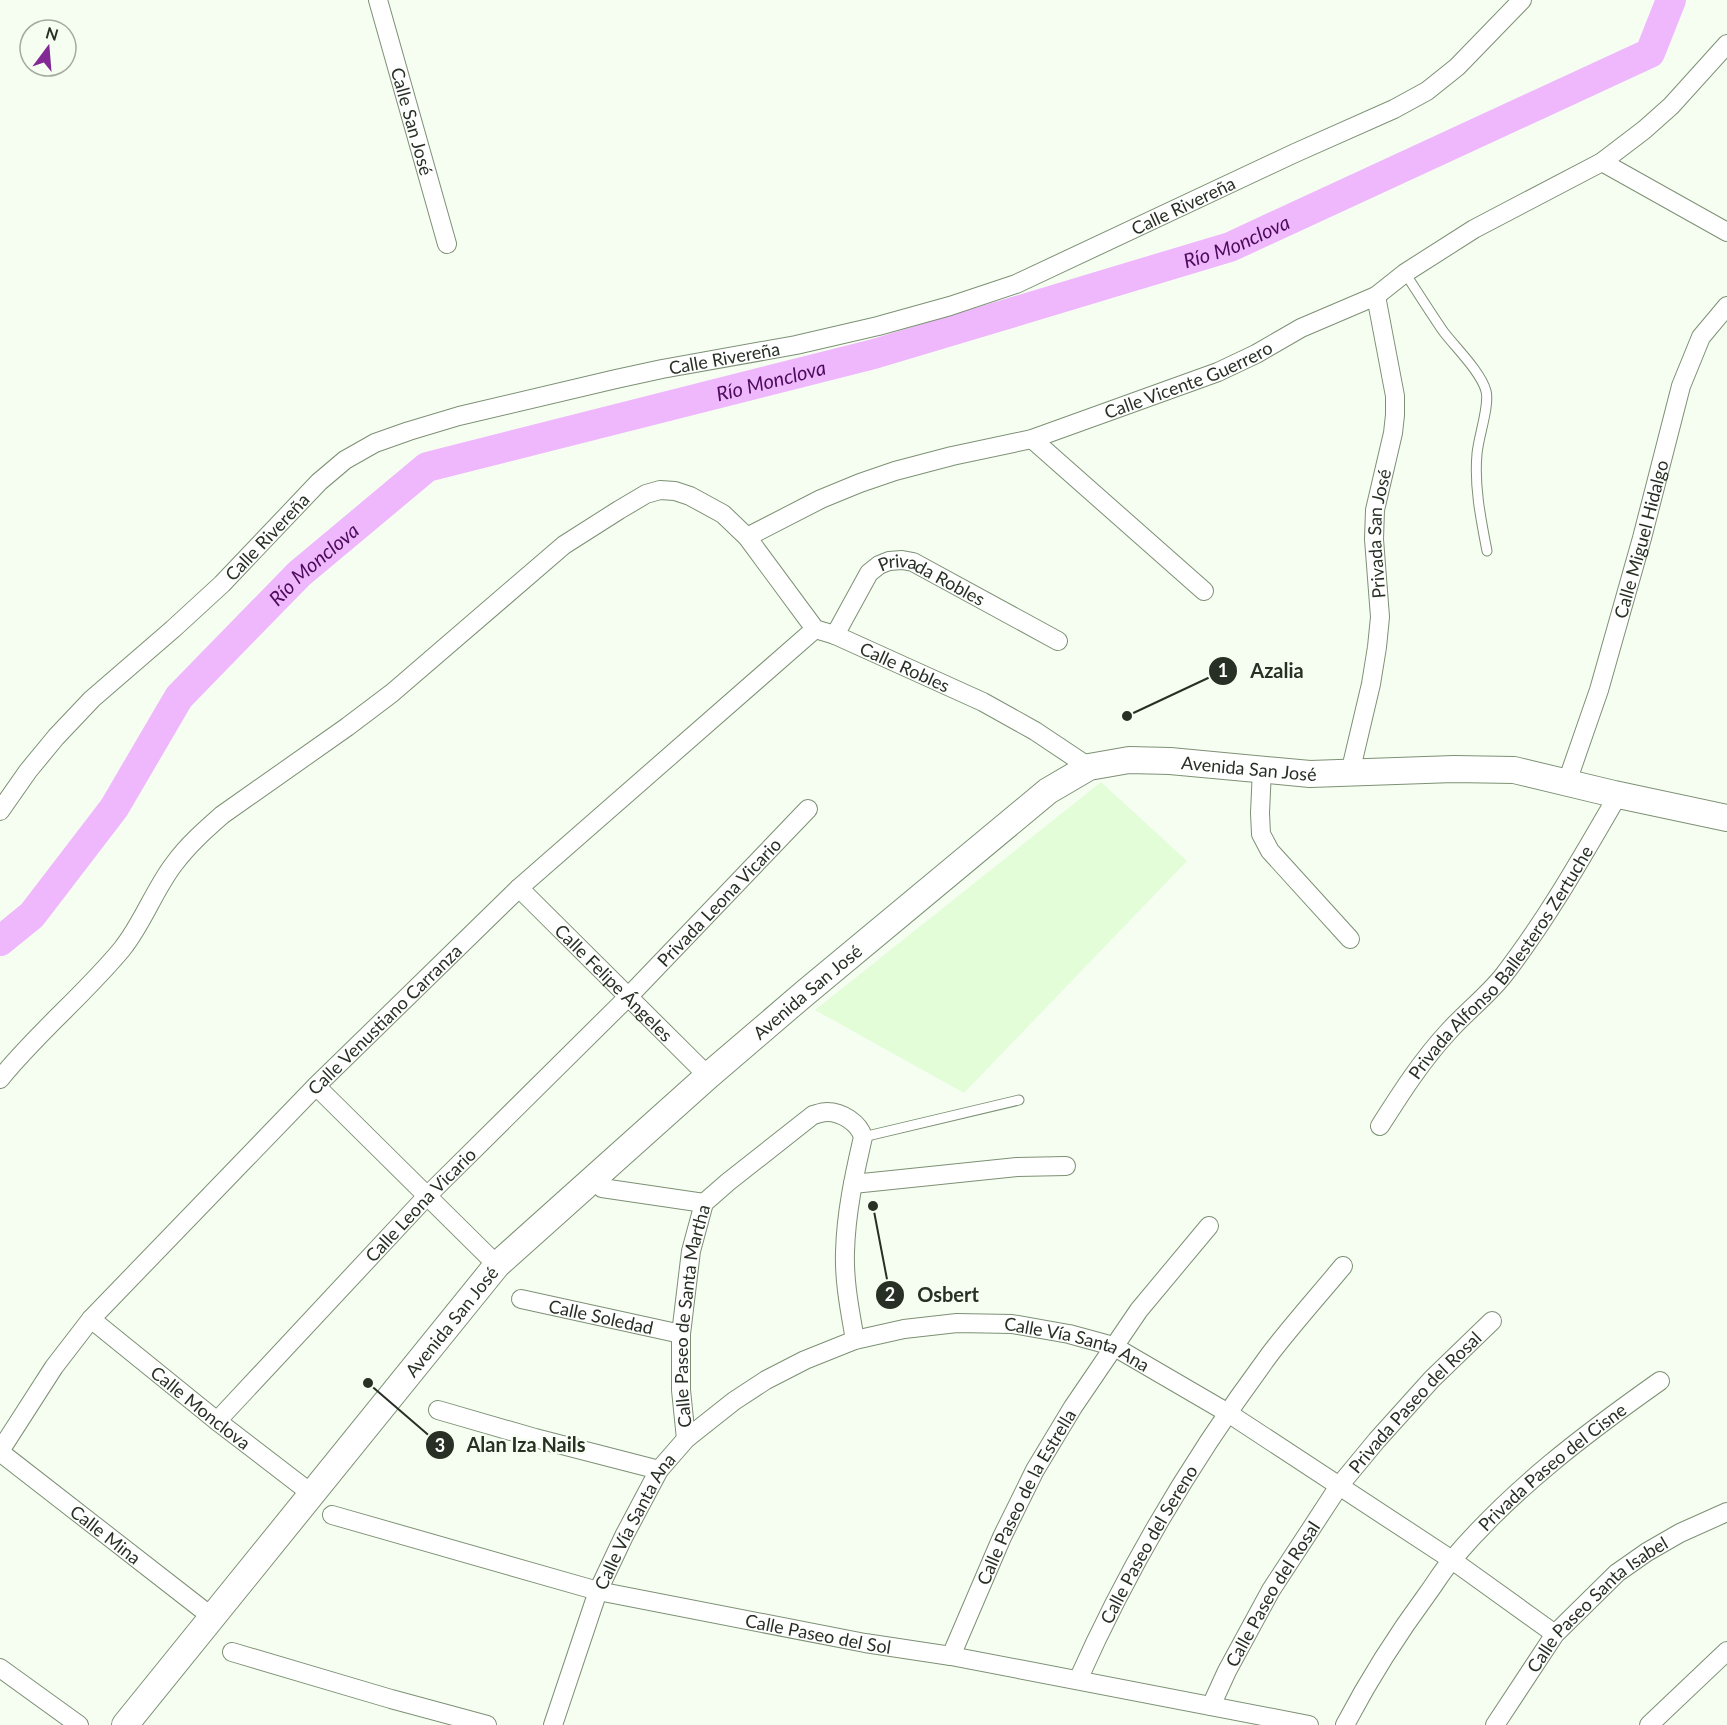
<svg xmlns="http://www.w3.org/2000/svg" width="1727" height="1725" viewBox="0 0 1727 1725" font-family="Lato,sans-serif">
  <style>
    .built { fill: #e3fdd8 }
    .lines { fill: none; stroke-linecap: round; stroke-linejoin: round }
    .river { stroke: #efb8fc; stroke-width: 30 }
    .lane-casing { stroke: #7d9074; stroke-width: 11 }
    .street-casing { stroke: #7d9074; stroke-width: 20 }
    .secondary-casing { stroke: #7d9074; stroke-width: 28 }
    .lane { stroke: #fff; stroke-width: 9 }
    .street { stroke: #fff; stroke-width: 18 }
    .secondary { stroke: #fff; stroke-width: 26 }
    .labels { text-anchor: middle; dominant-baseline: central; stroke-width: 4.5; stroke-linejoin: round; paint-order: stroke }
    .street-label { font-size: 18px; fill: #283025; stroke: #f6fef2 }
    .water-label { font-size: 20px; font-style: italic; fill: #4d095b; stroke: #f6fef2 }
    .leader { fill: none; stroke: #283025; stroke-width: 2 }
    .callout-dot { fill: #283025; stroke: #f6fef2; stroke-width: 2 }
    .mark-label { font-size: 18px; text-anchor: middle; font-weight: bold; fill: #fff }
    .callout-label { font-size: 20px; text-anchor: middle; font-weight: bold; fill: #283025; stroke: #f6fef2; stroke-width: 4.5; stroke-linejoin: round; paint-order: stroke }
  </style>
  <rect width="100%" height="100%" fill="#f6fef2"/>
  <path class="built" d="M1101,782L1187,861L964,1093L815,1010Z"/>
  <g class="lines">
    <path class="river" id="s1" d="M0,941L32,915L114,808L179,697L299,574L427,467L874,354L1230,247L1650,53L1671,0"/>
    <defs>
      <path id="lane" d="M1405,273C1418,293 1430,312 1443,331C1455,347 1481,372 1486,391C1490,405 1478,438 1477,454C1474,486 1481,520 1487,551
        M863,1137L1019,1100"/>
      <g id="street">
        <path id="s2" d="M378,0L447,244"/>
        <path d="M1602,162L1727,232"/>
        <path d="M1032,439L1204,591"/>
        <path id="s3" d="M747,537L821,499L860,483L895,471L952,456L1032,439L1218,372L1256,354L1301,328L1376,296L1405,273L1474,229L1602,162L1644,130L1671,106L1727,44"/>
        <path id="s4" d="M835,635L869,573L879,565L889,561L902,560L913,562L1058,641"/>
        <path d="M1262,769L1260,813L1261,834L1270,851L1350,939"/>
        <path id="s5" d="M1350,773L1371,684L1377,647L1380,617L1374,539L1375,510L1393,433L1395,415V396L1376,296"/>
        <path id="s6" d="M1567,782L1599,690L1642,538L1681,386L1701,337L1727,306"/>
        <path id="s7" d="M0,811L28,771L56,737L92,699L173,629L222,584L319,482L345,460L375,443L409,431L459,416L616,379L662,369L796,345L878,326L950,306L1016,284L1295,153L1394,109L1427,91L1457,67L1522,0"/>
        <path id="s8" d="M519,888L708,1076"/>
        <path id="s9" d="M0,1079C37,1033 84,995 122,949C143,923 154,890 174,864C188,845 205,830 222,815L347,727L392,693L564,545L619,510L646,494L660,490L675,491L690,496L723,514L747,537L815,629L835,635L983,702L1035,731L1089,767"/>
        <path d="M316,1086L497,1265"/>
        <path id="s10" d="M1380,1126C1401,1093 1422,1060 1449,1031C1466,1012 1487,996 1503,976C1547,919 1582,857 1618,795"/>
        <path d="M853,1184L1017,1167L1066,1166"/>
        <path d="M602,1188L704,1203"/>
        <path id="s11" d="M521,1299L681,1334"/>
        <path id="s12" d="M91,1319L217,1421L312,1494"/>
        <path d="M438,1410L535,1438L659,1470"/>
        <path id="s13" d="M217,1421L427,1196L629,996L808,809"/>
        <path id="s14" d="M686,1439L681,1390V1334L691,1251L704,1203L728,1182L813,1115C817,1114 822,1112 827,1112C842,1112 859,1123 863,1137C854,1176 846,1213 845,1252C844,1282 850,1311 855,1340"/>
        <path id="s15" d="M0,1451L54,1367L91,1319L316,1086L519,888L815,629"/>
        <path id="s16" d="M0,1452L212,1617"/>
        <path id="s17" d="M332,1515L598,1591L865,1643L951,1656L1309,1725"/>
        <path d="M232,1652L391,1699L487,1725"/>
        <path id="s18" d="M951,1656L1002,1537L1035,1470L1073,1407L1139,1310L1209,1226"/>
        <path d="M0,1668L79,1725"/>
        <path id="s19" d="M1078,1680C1129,1565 1195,1455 1270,1354C1293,1324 1319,1295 1343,1266"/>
        <path id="s20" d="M1211,1706L1227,1671L1271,1590L1339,1486L1377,1440L1432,1379L1492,1321"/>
        <path id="s21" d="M553,1725L598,1591L624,1536L659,1470L686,1439L734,1401L766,1380L805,1360L855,1340L904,1329L957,1323L1012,1324L1069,1334L1113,1346L1228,1413L1452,1560L1555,1634"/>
        <path id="s22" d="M1345,1725C1369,1679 1397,1635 1428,1593C1436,1582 1443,1570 1452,1560C1512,1489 1585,1434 1660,1381"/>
        <path id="s23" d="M1495,1725L1555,1634L1617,1573L1647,1552L1680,1533L1727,1512"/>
        <path d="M1649,1725L1727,1651"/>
      </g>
      <g id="secondary">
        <path id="s24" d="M125,1725L497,1265L708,1076L805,993L1048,791L1089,767L1129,760L1170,761L1310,774L1454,769L1514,770L1614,794L1727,818"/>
      </g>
    </defs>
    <use href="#lane" class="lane-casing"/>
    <use href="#street" class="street-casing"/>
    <use href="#secondary" class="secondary-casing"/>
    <use href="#lane" class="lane"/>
    <use href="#street" class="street"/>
    <use href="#secondary" class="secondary"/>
  </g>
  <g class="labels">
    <g class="street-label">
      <text stroke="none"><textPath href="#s2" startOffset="126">Calle San José</textPath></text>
      <text stroke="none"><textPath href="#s7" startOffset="1374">Calle Rivereña</textPath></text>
      <text stroke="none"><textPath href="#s7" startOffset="888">Calle Rivereña</textPath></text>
      <text stroke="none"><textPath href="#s3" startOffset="470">Calle Vicente Guerrero</textPath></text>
      <text stroke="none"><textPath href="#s5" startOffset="243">Privada San José</textPath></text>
      <text stroke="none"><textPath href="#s7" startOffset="384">Calle Rivereña</textPath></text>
      <text stroke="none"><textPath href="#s6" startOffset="254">Calle Miguel Hidalgo</textPath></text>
      <text stroke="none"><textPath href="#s4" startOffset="141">Privada Robles</textPath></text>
      <text stroke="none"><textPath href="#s9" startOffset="1208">Calle Robles</textPath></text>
      <text stroke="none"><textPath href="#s24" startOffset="1527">Avenida San José</textPath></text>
      <text stroke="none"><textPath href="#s13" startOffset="722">Privada Leona Vicario</textPath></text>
      <text stroke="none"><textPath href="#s10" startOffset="204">Privada Alfonso Ballesteros Zertuche</textPath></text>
      <text stroke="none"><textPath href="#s8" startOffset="134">Calle Felipe Ángeles</textPath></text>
      <text stroke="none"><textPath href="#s24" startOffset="1005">Avenida San José</textPath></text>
      <text stroke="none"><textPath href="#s15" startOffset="580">Calle Venustiano Carranza</textPath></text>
      <text stroke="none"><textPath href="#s13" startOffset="297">Calle Leona Vicario</textPath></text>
      <text stroke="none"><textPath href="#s11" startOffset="82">Calle Soledad</textPath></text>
      <text stroke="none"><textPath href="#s14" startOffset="124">Calle Paseo de Santa Martha</textPath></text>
      <text stroke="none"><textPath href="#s24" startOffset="519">Avenida San José</textPath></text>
      <text stroke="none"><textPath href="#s21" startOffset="742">Calle Vía Santa Ana</textPath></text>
      <text stroke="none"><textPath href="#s20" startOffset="368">Privada Paseo del Rosal</textPath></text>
      <text stroke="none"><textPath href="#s12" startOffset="141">Calle Monclova</textPath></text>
      <text stroke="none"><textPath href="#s22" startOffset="334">Privada Paseo del Cisne</textPath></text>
      <text stroke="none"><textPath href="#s18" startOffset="176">Calle Paseo de la Estrella</textPath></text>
      <text stroke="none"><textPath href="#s21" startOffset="220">Calle Vía Santa Ana</textPath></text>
      <text stroke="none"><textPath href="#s16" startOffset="134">Calle Mina</textPath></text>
      <text stroke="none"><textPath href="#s19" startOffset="153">Calle Paseo del Sereno</textPath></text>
      <text stroke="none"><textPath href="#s20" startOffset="128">Calle Paseo del Rosal</textPath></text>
      <text stroke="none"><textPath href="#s23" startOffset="160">Calle Paseo Santa Isabel</textPath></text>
      <text stroke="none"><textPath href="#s17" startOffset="501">Calle Paseo del Sol</textPath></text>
    </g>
    <g class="water-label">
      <text stroke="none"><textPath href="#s1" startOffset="1484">Río Monclova</textPath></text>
      <text stroke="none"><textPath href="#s1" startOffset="998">Río Monclova</textPath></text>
      <text stroke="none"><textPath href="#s1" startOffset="494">Río Monclova</textPath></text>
    </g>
  </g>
  <path class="leader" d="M1127 716L1223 671M873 1206L890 1295M368 1383L440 1445"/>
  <g class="callout-dot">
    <circle cx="1127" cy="716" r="6"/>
    <circle cx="873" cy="1206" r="6"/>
    <circle cx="368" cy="1383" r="6"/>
    <circle cx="1223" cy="671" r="15"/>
    <circle cx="890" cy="1295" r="15"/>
    <circle cx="440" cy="1445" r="15"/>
  </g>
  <g class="mark-label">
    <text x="1223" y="677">1</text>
    <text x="890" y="1301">2</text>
    <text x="440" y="1452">3</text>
  </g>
  <g class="callout-label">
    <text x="1277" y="678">Azalia</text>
    <text x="948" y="1302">Osbert</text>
    <text x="526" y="1452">Alan Iza Nails</text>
  </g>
  <g transform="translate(48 48) rotate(16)"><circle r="28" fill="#f6fef2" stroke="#a4aca0" stroke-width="1.5"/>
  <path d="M0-4.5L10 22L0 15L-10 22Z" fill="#832996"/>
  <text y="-9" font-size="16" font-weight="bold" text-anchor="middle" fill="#283025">N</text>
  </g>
</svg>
